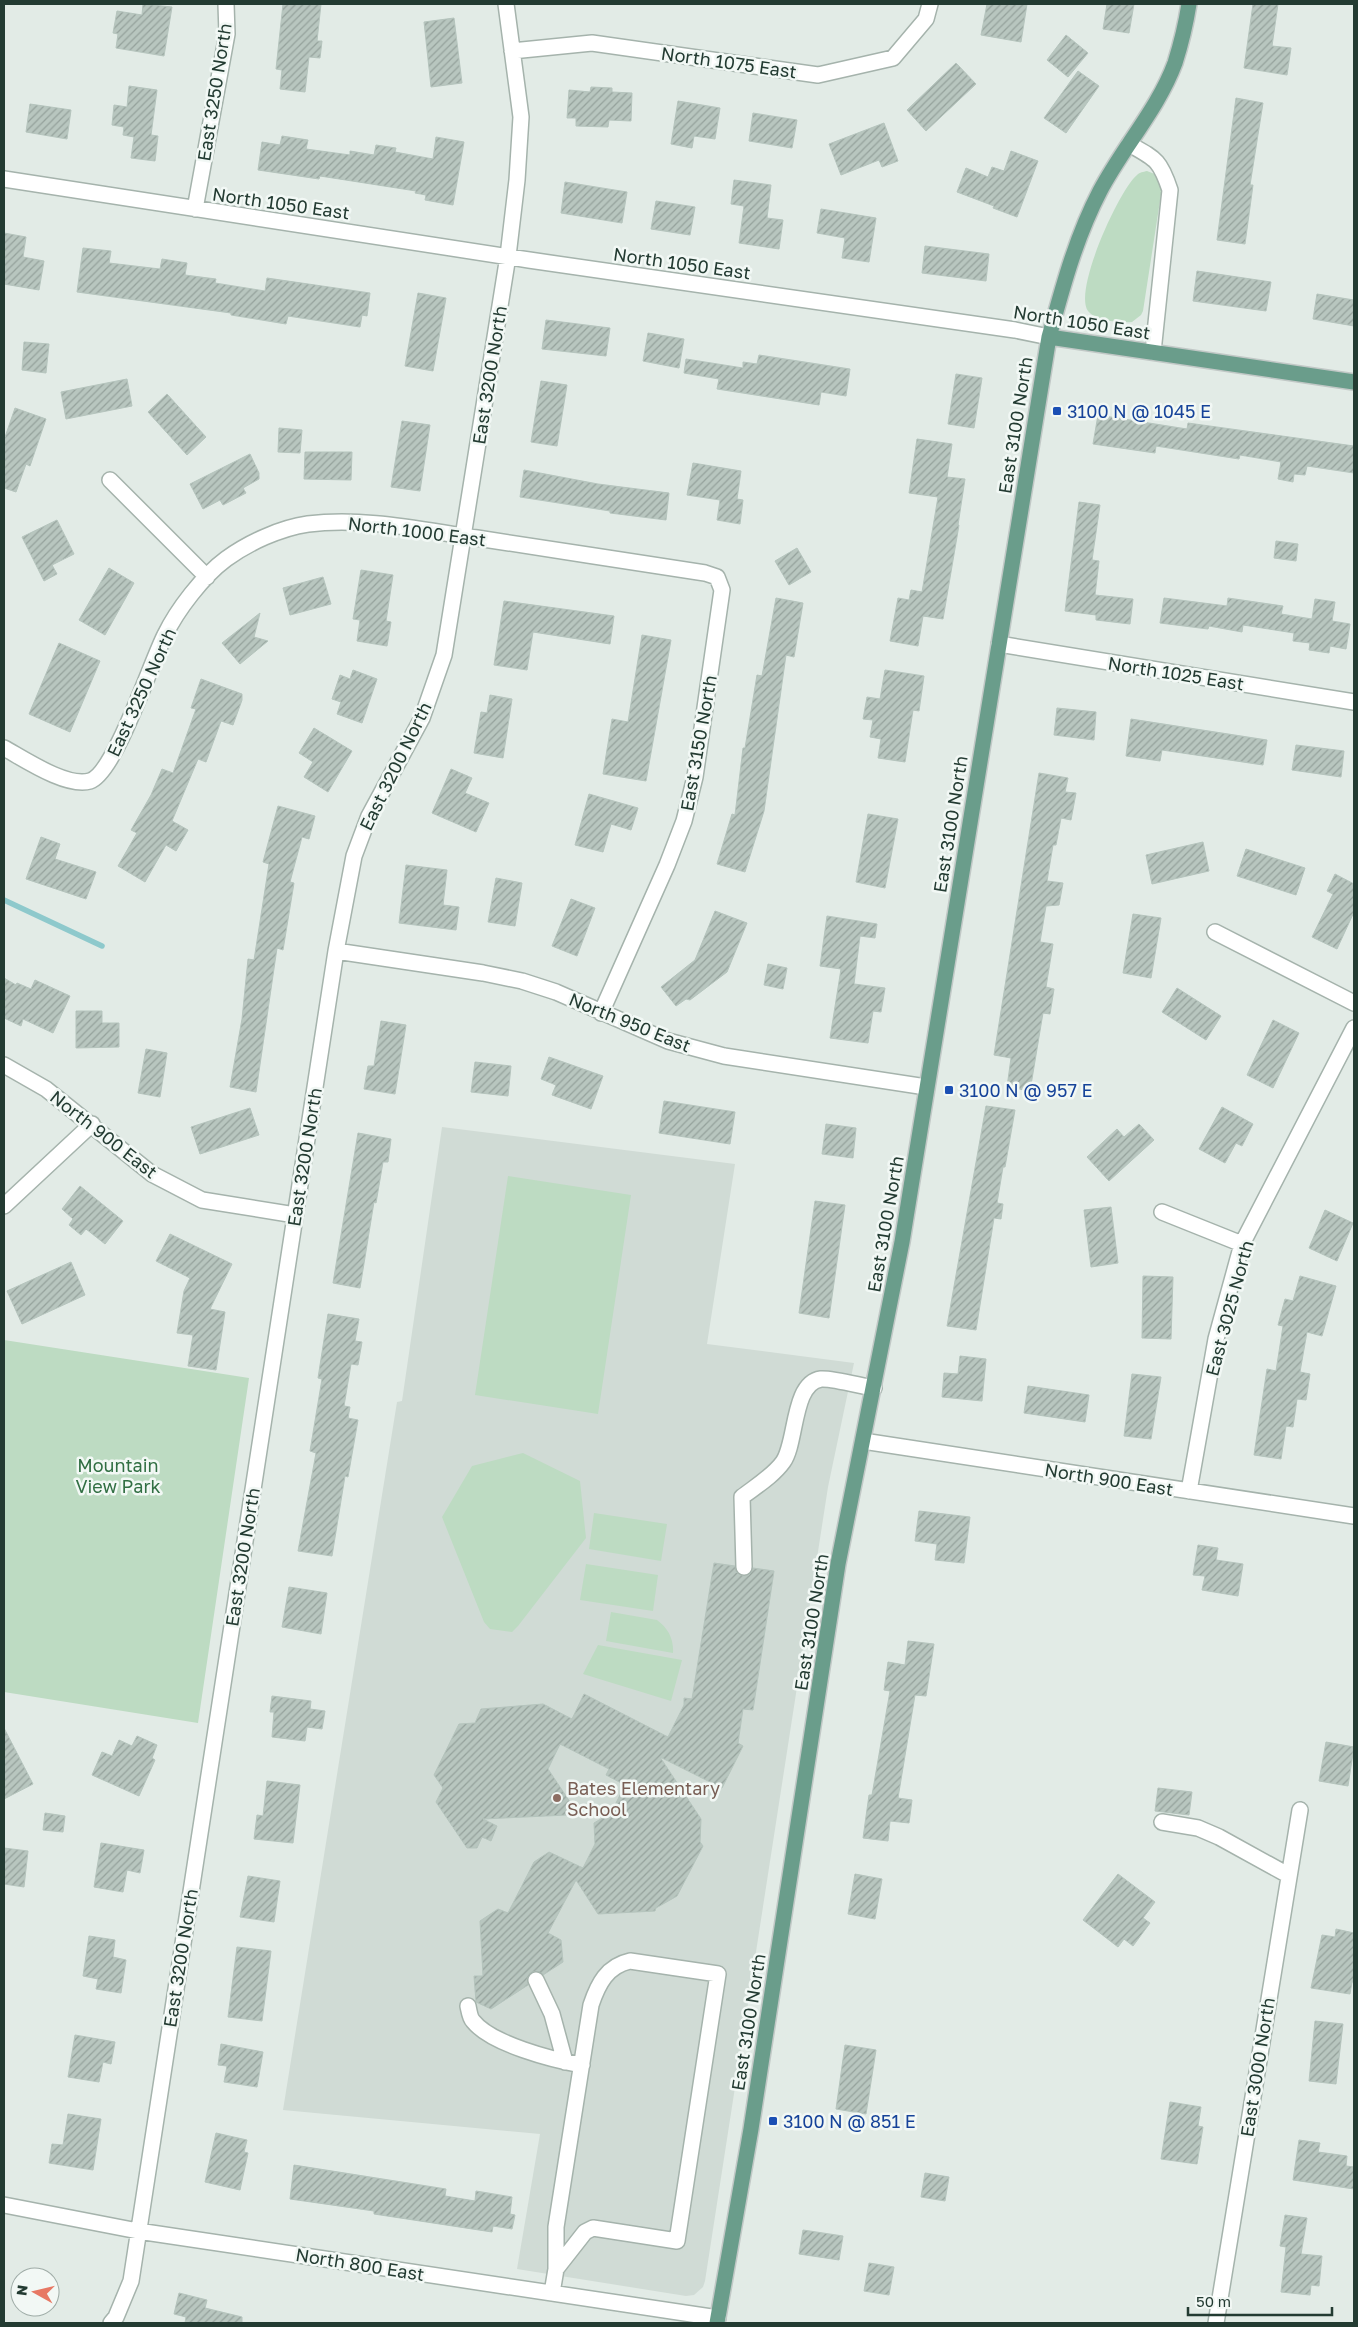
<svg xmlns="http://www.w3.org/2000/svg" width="1358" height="2327" viewBox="0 0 1358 2327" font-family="'Golos Text',sans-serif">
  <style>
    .built { fill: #d0dbd5 }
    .green { fill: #bddbc2 }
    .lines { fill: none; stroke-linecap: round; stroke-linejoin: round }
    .stream { stroke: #8ec9cc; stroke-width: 5.5 }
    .building { fill: url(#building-hatch); stroke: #b5c4bd }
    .minor-casing { stroke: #a5b3ac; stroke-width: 18 }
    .major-casing { stroke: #c1c8c6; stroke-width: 18 }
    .minor { stroke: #fff; stroke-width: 15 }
    .major { stroke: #6a9d8b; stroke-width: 15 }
    .transit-dot { fill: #1a4fb4; stroke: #f2f8f5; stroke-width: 2 }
    .education-dot { fill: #8d6e63; stroke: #f2f8f5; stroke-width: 2 }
    .labels { text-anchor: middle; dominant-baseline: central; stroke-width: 5; stroke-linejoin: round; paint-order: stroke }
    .street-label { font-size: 18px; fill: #233b32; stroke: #f2f8f5 }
    .transit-label { font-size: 18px; fill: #164399; stroke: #f2f8f5; text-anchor: start }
    .park-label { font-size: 18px; fill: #316f43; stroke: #f2f8f5 }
    .education-label { font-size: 18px; fill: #785e54; stroke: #f2f8f5; text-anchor: start }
  </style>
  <defs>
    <pattern id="building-hatch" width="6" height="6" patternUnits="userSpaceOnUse" patternTransform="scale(1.25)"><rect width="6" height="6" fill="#b8c6bf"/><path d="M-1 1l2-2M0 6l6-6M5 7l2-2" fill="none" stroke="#95a29c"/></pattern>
  </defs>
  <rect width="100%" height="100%" fill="#e2ebe6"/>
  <path class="built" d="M442,1127L735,1164L707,1344L854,1363L828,1487L705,2281L703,2287L694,2295L686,2296L517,2269L540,2134L283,2110L397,1402L402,1401Z"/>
  <path class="green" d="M1147,171L1157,175L1162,188L1143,311L1141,315L1132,322C1120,323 1096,321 1088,311C1073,291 1119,190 1137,175C1140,172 1143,172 1147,171Z
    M508,1176L631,1195L598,1414L475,1395Z
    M4,1340L249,1378L198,1723L4,1692Z
    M523,1453L580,1481L586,1538L518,1626L512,1632L490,1629L484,1622L442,1517L472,1466Z
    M594,1513L667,1524L661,1561L589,1549Z
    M586,1564L658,1575L653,1611L580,1600Z
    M611,1612L657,1620C668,1628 674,1639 673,1653L606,1641Z
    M598,1645L682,1660L671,1701L583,1674Z"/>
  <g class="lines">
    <path class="stream" d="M4,900L102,946"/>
  </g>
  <path class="building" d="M143,4L172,7L164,56L116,48L118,34L113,33L117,11L142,15Z
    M283,4H321L317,41H322L320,58L309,57L305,92L280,89L282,70L276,69Z
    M987,4H1027L1021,42L981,35Z
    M1107,4H1134L1129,33L1103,29Z
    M1253,4H1278L1272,46L1291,48L1287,75L1244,68Z
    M454,18L462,83L431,87L424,22Z
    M1066,35L1088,53L1068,77L1047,60Z
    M956,63L976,84L926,131L907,110Z
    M1078,71L1099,86L1066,133L1044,118Z
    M129,86L157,90L151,135L158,136L155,161L131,158L134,137L123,135L124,127L112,125L114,105L127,107Z
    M591,87L612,88V92L632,93L631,121L609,120L608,127L576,126V118H567L569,90L590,92Z
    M1236,98L1263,103L1250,185H1253L1245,244L1217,240Z
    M678,101L720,108L715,139L694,136L692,148L671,144Z
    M30,104L71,110L67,139L26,132Z
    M753,113L797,120L792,148L749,141Z
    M884,123L898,161L882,167L879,160L841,175L829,144Z
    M282,136L308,140L306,149L350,155V151L374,155L376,145L396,148L395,152L433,159L436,137L464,142L453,205L425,200L426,195L415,193L416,191L320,176L319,179L258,170L262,142L280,145Z
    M1011,151L1038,161L1017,217L993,208L994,206L957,192L966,168L988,177L992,167L1004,171Z
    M734,180L771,185L767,218L783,220L779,249L739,243L744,206L731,204Z
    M565,182L627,192L622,223L561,213Z
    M656,201L695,207L690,235L651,229Z
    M821,209L876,218L869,262L842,258L845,238L817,233Z
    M4,233L26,237L23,257L44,261L39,290L4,284Z
    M925,246L989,254L986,281L922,273Z
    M83,248L111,251L109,263L160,269L162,259L187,263L185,275L216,279L215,283L265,291L267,278L370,293L367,316L362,315L360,327L288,316L286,324L231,315V313L77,292Z
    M1197,271L1271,282L1266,311L1193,301Z
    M418,293L446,298L433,371L405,366Z
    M1317,294L1354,300V326L1313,319Z
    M546,320L610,328L606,356L542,349Z
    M648,333L684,339L679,368L643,361Z
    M24,342L49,344L46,373L22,370Z
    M759,355L850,369L846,396L821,392L819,405L717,389L719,379L684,373L686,359L743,368V362L757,364Z
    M956,374L982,378L974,428L948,424Z
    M127,379L132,406L66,419L61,392Z
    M541,381L567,385L557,446L531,442Z
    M167,394L206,437L187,455L148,412Z
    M15,408L46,419L30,466L26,464L16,492L4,488V440Z
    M1098,415L1187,429L1188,423L1354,446V473L1307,466L1305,475L1294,474L1293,482L1278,479L1281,462L1240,455L1239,459L1156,446L1155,453L1093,444Z
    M402,421L430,425L420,491L391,487Z
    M279,428L302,430L300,453L278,452Z
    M917,439L952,444L947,477L965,479L958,525H959L943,619L923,616L918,646L890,641L898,598L909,600L911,590L922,592L938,497L909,493Z
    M305,452H352L351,480L304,479Z
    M250,454L259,473V479L243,488L246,493L223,505L220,500L203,509L190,484Z
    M693,463L741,471L737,499L743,500L740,524L717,520L720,500L687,495Z
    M524,470L598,484L669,493L666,520L610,513V511L520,497Z
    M1079,502L1100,505L1092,560L1099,561L1095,595L1133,599L1130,624L1096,620V615L1065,611Z
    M57,520L74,554L52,565L57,574L44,581L22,537Z
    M1276,541L1298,544L1296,561L1274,558Z
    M797,548L811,572L789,585L775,561Z
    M109,568L134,583L105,635L79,620Z
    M361,570L393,575L386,621L391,622L387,646L357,641L360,620L353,619Z
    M323,577L331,604L290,615L283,588Z
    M776,598L803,603L794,657L786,655L764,811L745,872L717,864L732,814L735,815L743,748H745L757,675L762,676Z
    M1164,598L1227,606L1228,598L1283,606L1281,614L1312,619L1315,599L1335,602L1332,621L1350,624L1346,649L1330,646L1329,653L1309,650L1310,643L1293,641L1294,633L1243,625L1242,632L1209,626L1208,629L1160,623Z
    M504,601L614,616L610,644L533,632L527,670L494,665Z
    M260,613L254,637L268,641L240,664L222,643Z
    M642,635L671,640L646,781L603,774L612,719L628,722Z
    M59,643L100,661L70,732L29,714Z
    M353,670L377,679L362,723L337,714L341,702L332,699L340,675L350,679Z
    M885,670L924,676L919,711L913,710L905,762L878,758L881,739L870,737L873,720L863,719L867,697L880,699Z
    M201,679L242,694V700L233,725L221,721L206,762L198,759L172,821L188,830L176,851L166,845L145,882L118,866L137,833L131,830L151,795L162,769L173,773L196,709L191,708Z
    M490,695L512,699L503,758L474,753L481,712L487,713Z
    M1057,708L1096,712L1094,740L1054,735Z
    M1131,719L1267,740L1263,765L1162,750L1160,761L1126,756Z
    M314,728L352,751L328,792L304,777L313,762L299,753Z
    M1296,745L1344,751L1341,777L1292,770Z
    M451,769L472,778L465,793L489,803L476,832L432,813Z
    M1039,773L1068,778L1065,792L1076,793L1071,820L1061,818L1056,845H1053L1047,881L1063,883L1059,905L1046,906L1040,942L1053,944L1046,987L1054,989L1050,1014L1043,1013L1030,1091L1007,1087L1011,1058L994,1055Z
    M589,794L638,808L631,830L611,824L603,852L575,845Z
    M278,806L315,816L309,839L302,837L290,882L294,883L283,950L277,948L256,1092L230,1087L242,1019L248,959L254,960L269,864L263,862Z
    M868,814L898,819L885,888L856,882Z
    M41,837L60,844L55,859L96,872L86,899L26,879Z
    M1203,842L1209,871L1152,884L1146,855Z
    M1246,849L1305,868L1296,895L1237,876Z
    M406,865L447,870L443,905L459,907L456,930L399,923Z
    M1335,874L1354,884V912L1337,949L1312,937L1333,894L1327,891Z
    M496,878L522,883L515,926L488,922Z
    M571,899L595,908L577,956L552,946Z
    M715,911L747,923L727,972L690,1000L686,999L676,1006L661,987L695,960Z
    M1133,914L1161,918L1151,978L1123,973Z
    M827,916L877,924L875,938L860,936L854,984L885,988L881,1012L873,1011L868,1043L830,1038L841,969L820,966Z
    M768,964L787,968L783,989L764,985Z
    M4,978L16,985L17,983L31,989L35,980L70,996L53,1033L23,1019L21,1026L4,1018Z
    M1177,988L1221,1016L1206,1040L1162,1012Z
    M76,1011H102V1023H119V1047L76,1048Z
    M1273,1020L1299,1033L1273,1088L1247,1075Z
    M381,1021L406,1025L395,1094L364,1089L368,1066H374Z
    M146,1049L167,1053L160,1097L138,1093Z
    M549,1057L603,1076L591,1109L552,1095L556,1085L541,1079Z
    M475,1062L511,1066L508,1096L471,1092Z
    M664,1101L735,1112L730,1144L659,1133Z
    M986,1106L1015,1110L1005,1167H1003L997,1203L1003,1204L1001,1219L994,1218L976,1330L947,1326Z
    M1222,1107L1253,1124L1242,1146L1236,1143L1225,1163L1199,1149Z
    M250,1108L259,1135L200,1154L191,1127Z
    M826,1124L856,1128L853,1158L822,1154Z
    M1139,1124L1154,1140L1109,1181L1087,1157L1117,1129L1124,1137Z
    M358,1133L391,1139L388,1162H383L376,1203L374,1202L360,1288L333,1283Z
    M80,1186L123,1221L105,1244L86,1229L81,1235L69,1225L73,1219L62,1209Z
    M815,1201L845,1205L829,1318L799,1313Z
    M1111,1207L1118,1263L1091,1267L1084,1210Z
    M1325,1210L1353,1223L1337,1261L1309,1248Z
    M170,1234L232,1264L210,1309L225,1312L216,1370L188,1366L193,1335L177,1333L184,1291L190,1278L156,1261Z
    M71,1262L85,1295L22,1324L7,1291Z
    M1143,1276L1173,1277L1171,1339L1142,1338Z
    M1300,1276L1336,1286L1322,1336L1307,1332L1300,1372L1310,1374L1306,1400L1297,1399L1293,1427L1286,1426L1281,1459L1254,1455L1267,1369L1276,1371L1283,1326L1278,1325L1285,1299L1293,1301Z
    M328,1314L359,1319L355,1341L362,1342L358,1365L351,1364L344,1406L350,1407L348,1418L358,1420L348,1477L345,1476L332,1556L298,1551L316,1453L310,1451L322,1379L318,1378Z
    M960,1356L986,1359L982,1401L942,1397L944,1373L958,1374Z
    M1132,1374L1161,1377L1151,1439L1124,1436Z
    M1028,1386L1089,1395L1085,1422L1024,1413Z
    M919,1511L970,1517L964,1563L935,1560L937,1544L915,1541Z
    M1198,1545L1218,1548L1216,1560L1243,1564L1238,1596L1202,1590L1205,1576L1193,1575Z
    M714,1563L735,1566L736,1572L744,1576L749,1575L753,1568L774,1571L753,1710L743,1709L738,1743L743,1746L722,1788L660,1757L701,1819L700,1842L703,1846L677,1896L656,1908L655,1911L598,1914L576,1880L548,1933L561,1940L563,1962L543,1975L537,1971L532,1972L527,1979L528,1985L491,2009L476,2002L474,1976H483L480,1921L498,1909L508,1913L534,1862L549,1852L583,1868L595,1844L594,1823L611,1813L625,1785L606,1775L609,1769L560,1744L548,1769L572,1805L567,1815L483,1819L497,1826L491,1841L482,1837L477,1848H467L436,1802L443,1788L434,1775L459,1724L475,1723L481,1709L543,1704L572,1719L584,1694L668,1737L684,1705V1698L692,1699Z
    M289,1587L327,1593L321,1634L282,1627Z
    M908,1641L934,1644L926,1696L915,1695L898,1798L912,1800L909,1823L890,1821L888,1841L863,1838L869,1795H872L890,1691L884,1690L888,1662L905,1665Z
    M272,1696L311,1701L310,1709L325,1711L322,1729L307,1727L305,1741L272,1737L274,1712H270Z
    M4,1728L33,1784L4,1799Z
    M137,1736L157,1745L152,1758L155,1760L139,1796L92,1775L102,1752L112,1756L119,1740L132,1746Z
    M1326,1742L1354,1747L1348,1786L1319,1781Z
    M267,1781L300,1785L293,1843L254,1839L257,1815L263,1816Z
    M1158,1788L1192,1792L1189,1815L1155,1811Z
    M45,1813L65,1816L63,1832L43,1830Z
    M101,1843L144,1850L140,1873L127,1870L123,1892L94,1887Z
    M4,1848L28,1851L24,1887L4,1884Z
    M855,1874L882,1879L875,1919L848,1914Z
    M1118,1874L1155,1902L1143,1918L1150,1923L1133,1946L1124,1939L1118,1947L1083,1920Z
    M248,1876L280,1881L274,1922L240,1917Z
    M1336,1929L1354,1933V1982H1352L1350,1994L1311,1988L1322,1935L1335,1937Z
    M89,1936L115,1940L113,1957L126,1960L121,1993L96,1989L98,1979L83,1976Z
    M237,1947L271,1951L262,2021L228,2017Z
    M1315,2021L1343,2024L1336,2084L1309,2081Z
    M75,2035L115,2042L111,2064L103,2062L99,2082L68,2077Z
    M221,2044L263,2052L257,2087L224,2082L227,2066L218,2065Z
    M845,2045L876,2050L866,2114L836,2109Z
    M1170,2102L1201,2107L1198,2126L1203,2127L1197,2164L1161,2159Z
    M68,2114L101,2119L93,2170L49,2163L52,2144L63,2145Z
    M216,2133L247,2140L244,2152L248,2153L240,2190L205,2182Z
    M1299,2140L1320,2143L1318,2152L1347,2156L1346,2166L1354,2167V2189L1293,2180Z
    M294,2165L446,2189L445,2196L475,2201L476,2191L512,2197L510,2214L515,2215L512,2229L493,2226L492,2232L374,2214V2211L290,2199Z
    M925,2173L949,2177L945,2201L921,2197Z
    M1285,2215L1307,2218L1301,2254L1322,2256L1319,2286L1311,2285L1310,2295L1281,2292L1286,2247L1280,2246Z
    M803,2230L843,2236L839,2260L799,2254Z
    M869,2263L894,2267L889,2295L864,2291Z
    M179,2293L207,2300L205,2308L242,2317V2323H185L186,2317L174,2314Z"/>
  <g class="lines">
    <defs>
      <path id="minor" d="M512,51L592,43L818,75L893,58L926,19L930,4
        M1129,144C1156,159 1160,160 1170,190L1153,352
        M4,179L529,260L1015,330L1049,337
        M195,209L227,34L226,4
        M110,480L207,577
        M999,644L1354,702
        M4,748C24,759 67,788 90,781C115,773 151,662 165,635C177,610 203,576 226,559C248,543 280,528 308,524C364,517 421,530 477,538C553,550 629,561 705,573L717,577L722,590L695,777L684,821L667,865L601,1013
        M1215,932L1354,1003
        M336,951L483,973L522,981L556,992L668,1041L724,1056L926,1087
        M4,1065L46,1089L152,1174L202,1200L295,1215
        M4,1206L92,1124
        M1162,1212L1242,1244
        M863,1441L1354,1516
        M1189,1491L1216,1339L1242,1244L1354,1028
        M744,1567L742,1497C755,1487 773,1476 783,1462C797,1443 792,1383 821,1379C832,1378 861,1386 874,1388
        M1162,1822L1198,1828L1219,1837L1288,1875
        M536,1980L552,2014L565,2062
        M468,2006C469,2011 470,2018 473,2021C491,2044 553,2060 582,2065
        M4,2205L138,2231L718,2318
        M552,2293L556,2269V2227L591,2005C598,1984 607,1966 630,1961L718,1974L677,2241L593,2228L585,2232L556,2269
        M111,2323L116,2317L131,2281L336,951L354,856L369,816L422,718L444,655L508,256L517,180L521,117L506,4
        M1216,2323L1300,1810"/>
      <path id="major" d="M1049,337L1354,382
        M717,2323L751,2129L838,1564L902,1242L1049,337C1063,286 1076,237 1100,191C1123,147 1158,109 1175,63C1181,44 1186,23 1189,4"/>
    </defs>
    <use href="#minor" class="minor-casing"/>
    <use href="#major" class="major-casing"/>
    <use href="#minor" class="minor"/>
    <use href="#major" class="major"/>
  </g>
  <g class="transit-dot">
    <rect x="1052" y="406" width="10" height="10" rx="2.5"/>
    <rect x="944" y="1085" width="10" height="10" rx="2.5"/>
    <rect x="768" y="2116" width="10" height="10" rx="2.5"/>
  </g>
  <circle class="education-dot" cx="557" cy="1798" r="5"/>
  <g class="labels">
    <g class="street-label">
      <text transform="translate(729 62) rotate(8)">North 1075 East</text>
      <text transform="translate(214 92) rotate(-81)">East 3250 North</text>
      <text transform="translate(281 203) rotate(8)">North 1050 East</text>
      <text transform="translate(682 263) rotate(8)">North 1050 East</text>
      <text transform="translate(1082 322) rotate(9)">North 1050 East</text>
      <text transform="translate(489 375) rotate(-81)">East 3200 North</text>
      <text transform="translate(1015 425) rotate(-81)">East 3100 North</text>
      <text transform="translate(417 531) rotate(7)">North 1000 East</text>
      <text transform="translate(1176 673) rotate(9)">North 1025 East</text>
      <text transform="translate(141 692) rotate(-65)">East 3250 North</text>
      <text transform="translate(698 743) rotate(-80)">East 3150 North</text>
      <text transform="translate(395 766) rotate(-64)">East 3200 North</text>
      <text transform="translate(950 824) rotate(-81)">East 3100 North</text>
      <text transform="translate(630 1022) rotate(22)">North 950 East</text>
      <text transform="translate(104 1134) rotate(38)">North 900 East</text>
      <text transform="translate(304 1157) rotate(-81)">East 3200 North</text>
      <text transform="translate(885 1224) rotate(-80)">East 3100 North</text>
      <text transform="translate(1229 1308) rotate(-75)">East 3025 North</text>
      <text transform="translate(1109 1479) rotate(9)">North 900 East</text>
      <text transform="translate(242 1557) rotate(-81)">East 3200 North</text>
      <text transform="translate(811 1622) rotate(-81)">East 3100 North</text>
      <text transform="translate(180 1958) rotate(-81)">East 3200 North</text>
      <text transform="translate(748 2022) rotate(-81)">East 3100 North</text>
      <text transform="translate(1257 2067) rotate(-81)">East 3000 North</text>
      <text transform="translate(360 2264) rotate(9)">North 800 East</text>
    </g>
    <g class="transit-label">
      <text x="1067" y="411">3100 N @ 1045 E</text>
      <text x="959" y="1090">3100 N @ 957 E</text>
      <text x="783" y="2121">3100 N @ 851 E</text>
    </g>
    <g class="park-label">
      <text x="118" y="1465">Mountain<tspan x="118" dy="21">View Park</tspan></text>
    </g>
    <g class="education-label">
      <text x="567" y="1788">Bates Elementary<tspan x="567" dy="21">School</tspan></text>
    </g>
  </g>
  <rect width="1358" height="2327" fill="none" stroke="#233b32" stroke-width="10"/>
  <g transform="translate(35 2292) rotate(278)"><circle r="24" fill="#f2f8f5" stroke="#9faca7"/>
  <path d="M0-4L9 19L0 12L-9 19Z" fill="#e77864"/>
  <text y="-8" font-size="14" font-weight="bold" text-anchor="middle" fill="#233b32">N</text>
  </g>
  <path d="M1188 2307v8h144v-8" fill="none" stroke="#233b32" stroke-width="2.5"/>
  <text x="1196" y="2307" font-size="15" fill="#233b32" stroke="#f2f8f5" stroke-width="4" paint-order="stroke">50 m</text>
</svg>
